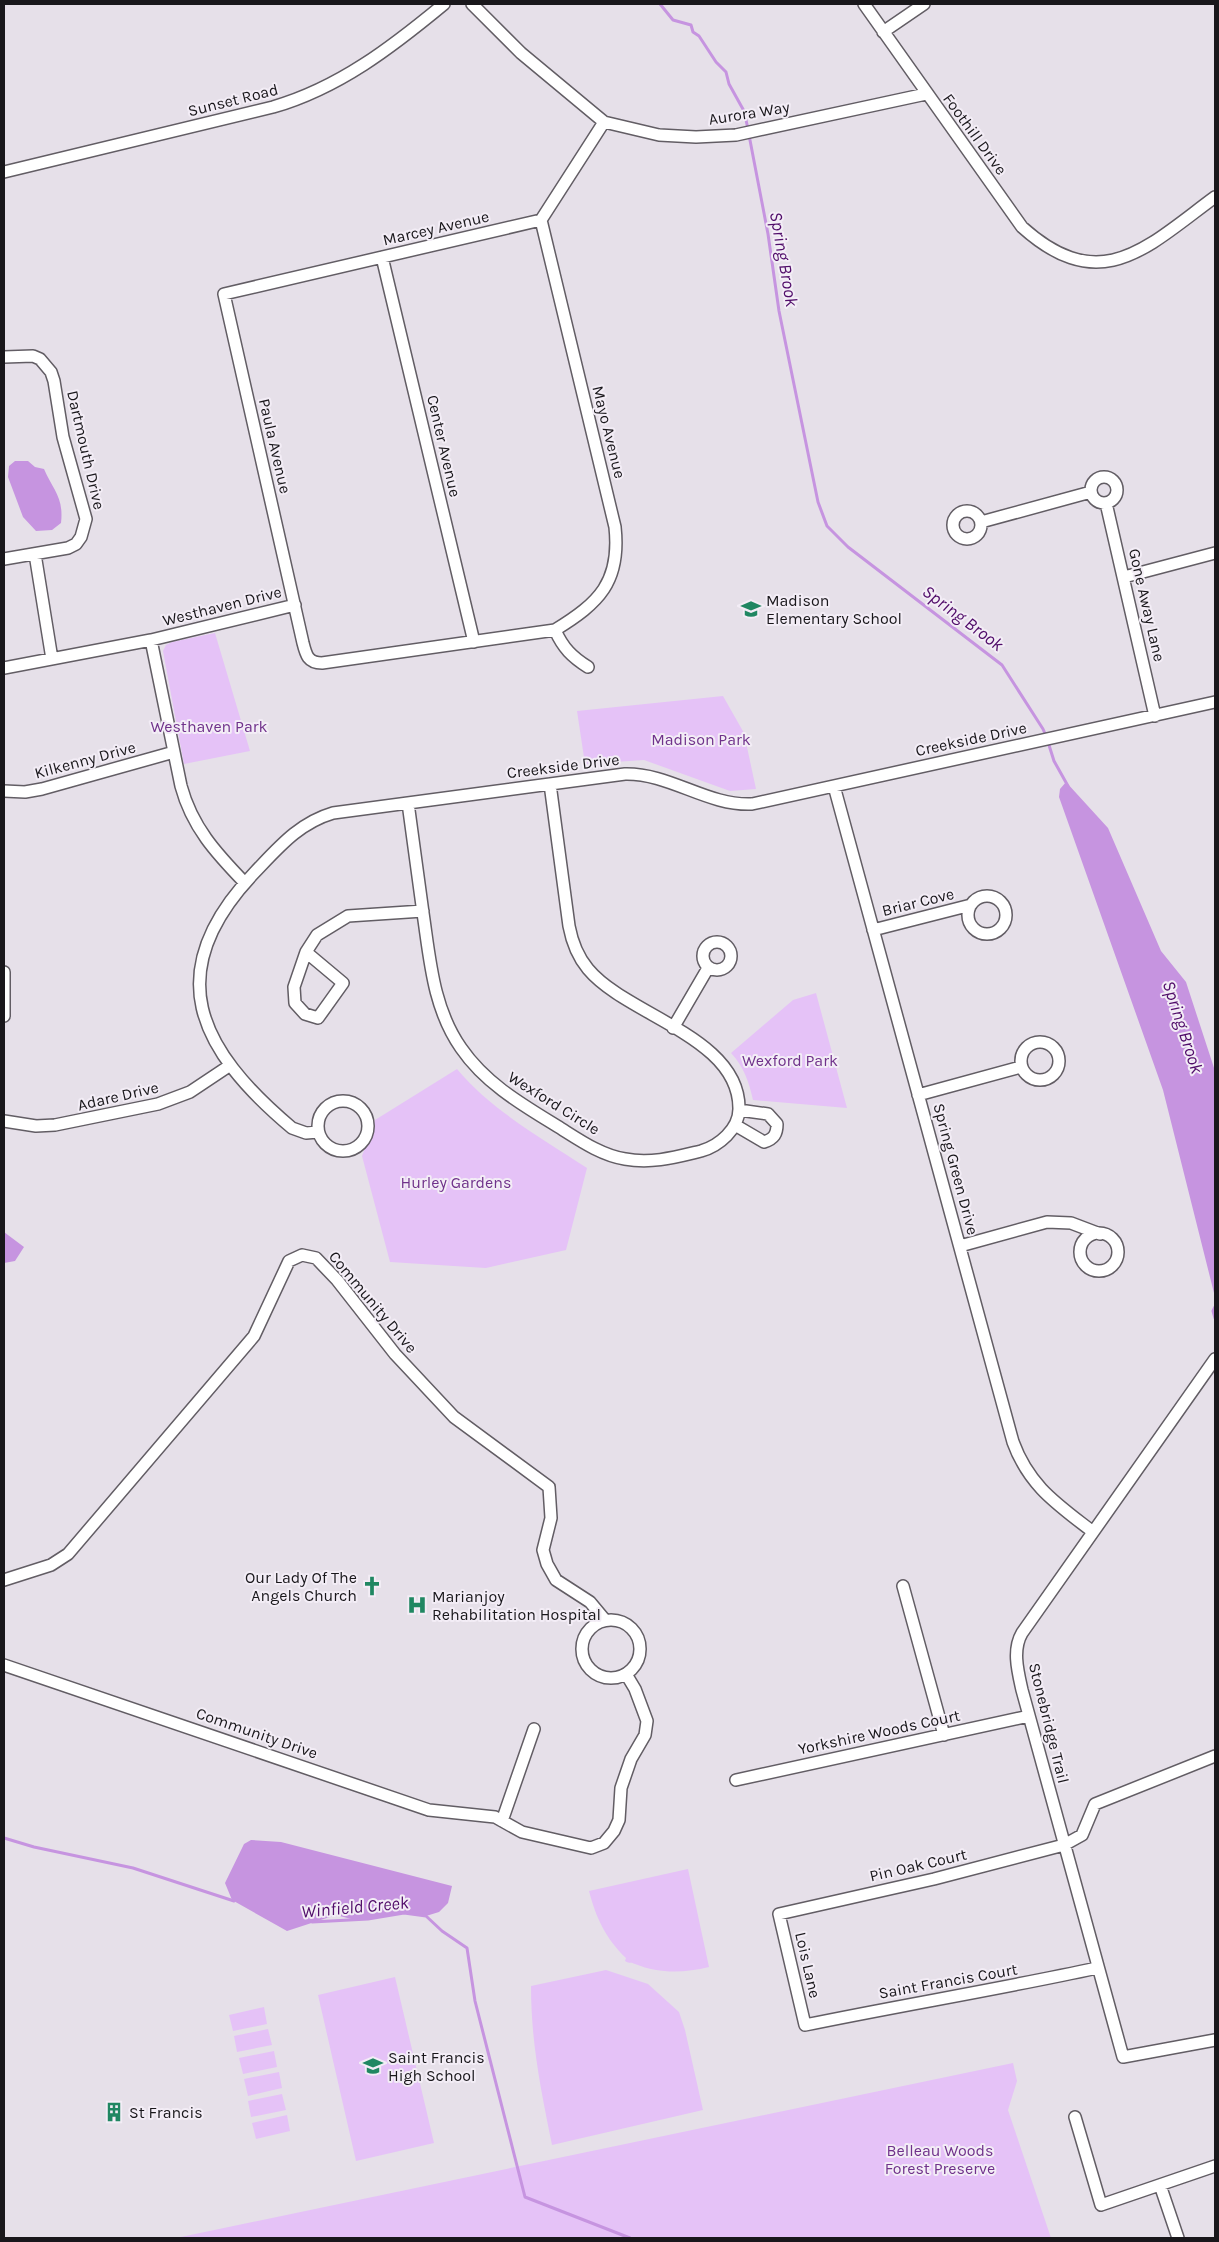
<svg xmlns="http://www.w3.org/2000/svg" width="1219" height="2242" font-family="Karla,sans-serif">
<rect width="100%" height="100%" fill="#e6e0e9"/>
<path fill="#e5c2f7" d="M215 633 250 751 184 764 163 651 166 645 172 642Z
M723 696 744 733 756 789 730 791 644 760 585 764 577 711Z
M816 993 847 1108 753 1100C749 1082 744 1067 731 1053L793 1000Z
M457 1069C492 1111 542 1138 587 1168L566 1250 486 1268 390 1262 362 1156 375 1120Z
M688 1869 709 1967C684 1973 660 1974 635 1964 631 1962 630 1964 625 1961L626 1958C606 1939 596 1918 589 1891Z
M606 1970 648 1984 679 2012 685 2030 703 2110 552 2145C541 2090 531 2043 531 1986Z
M395 1977 434 2143 356 2161 318 1995Z
M264 2007 267 2024 233 2031 229 2015Z
M268 2029 272 2045 237 2052 234 2036Z
M274 2051 277 2067 243 2074 239 2058Z
M1013 2063 1017 2081 1008 2110 1051 2238H176Z
M279 2072 282 2088 248 2096 244 2079Z
M282 2094 286 2110 251 2117 248 2101Z
M287 2115 290 2131 256 2139 252 2123Z"/>
<path fill="#c694e0" d="M15 461H28L35 467 44 469C53 490 64 497 61 523L52 530 36 531 23 517 8 477 9 466Z
M1066 782 1108 828 1161 951 1186 982 1215 1071V1297L1163 1090 1059 797 1060 789Z
M4 1232 24 1247 15 1261 4 1263Z
M251 1840 281 1842 452 1886 448 1903 439 1912 426 1916 404 1913 355 1920 336 1915 287 1931 232 1900 225 1883 244 1844Z"/>
<g fill="none" stroke-linecap="round" stroke-linejoin="round">
<path stroke="#c694e0" stroke-width="3" d="M660 4 673 20 691 25 693 32 699 36 716 62 726 72 729 84 744 111 748 129
M749 135 768 234 779 311 818 502 827 526 848 547 1002 665 1043 729 1046 736
M1048 742 1054 761 1068 786
M1215 1307 1213 1311 1215 1318
M4 1838 34 1847 133 1868 234 1901
M312 1922 368 1919 404 1913 426 1916 442 1931 467 1948 475 2001 525 2197 630 2238"/>
<defs>
<path id="street" d="M472 4 521 53 604 122 659 135 696 137 736 135 926 94
M864 4 1022 227C1101 298 1147 247 1215 197
M883 32 924 4
M4 172 273 107C339 88 392 47 444 4
M541 220 615 527C621 582 599 603 555 630L322 663C308 663 306 655 303 643L224 294 541 220 604 122
M382 257 474 642
M4 357 33 356 40 359 51 372 54 381 63 437 86 519 81 537 76 544 68 548 4 559
M1091 490a13 13 0 1 1 26 0a13 13 0 1 1-26 0Z
M1106 503 1155 716
M953 525a14 14 0 1 1 28 0a14 14 0 1 1-28 0Z
M981 522 1091 492
M35 554 52 659
M1124 577 1215 553
M555 630C563 648 572 657 588 667
M151 640 181 786C192 827 216 853 245 883
M4 668 151 640 295 605
M834 786 1013 1442C1029 1486 1057 1504 1093 1532
M4 791 25 792 42 789 174 752
M408 803C413 840 418 877 423 913 430 960 433 1008 461 1048 485 1083 521 1104 557 1126 578 1139 600 1155 625 1159 652 1164 676 1157 701 1151 719 1146 739 1129 739 1109 740 1037 627 1016 588 969 578 957 572 942 569 926L550 784
M968 915a19 19 0 1 1 38 0a19 19 0 1 1-38 0Z
M873 930 971 905
M703 956a14 14 0 1 1 28 0a14 14 0 1 1-28 0Z
M306 952 343 983 318 1018 305 1014 295 1003 294 987Z
M306 952 317 935 348 916 423 911
M4 972V1016
M673 1028 708 968
M1021 1061a19 19 0 1 1 38 0a19 19 0 1 1-38 0Z
M918 1095 1021 1067
M318 1126a25 25 0 1 1 50 0a25 25 0 1 1-50 0Z
M4 1121 36 1126 55 1125 158 1104 190 1092 229 1066
M735 1125 764 1142C774 1139 777 1134 777 1124L768 1114 739 1110
M318 1132 306 1133 292 1128C198 1049 159 972 255 872 279 847 299 823 333 813L625 774C670 773 707 806 752 804L1215 702
M1080 1252a19 19 0 1 1 38 0a19 19 0 1 1-38 0Z
M960 1246 1047 1222 1071 1223 1100 1234
M1215 1359 1022 1633C1012 1650 1018 1672 1022 1690L1123 2057 1215 2040
M4 1580 51 1565 68 1554 254 1336 289 1261 302 1255 316 1258 337 1280 395 1354 454 1417 549 1487 551 1518 543 1550 547 1564 556 1580 590 1602 605 1620
M903 1586 944 1735
M582 1649a29 29 0 1 1 58 0a29 29 0 1 1-58 0Z
M4 1665 429 1810 495 1817 522 1832 591 1848 604 1843 614 1831 619 1820 621 1788 631 1759 645 1735 647 1721 635 1689 626 1674
M736 1780 1029 1716
M502 1821 534 1729
M1097 1968C1000 1989 902 2005 805 2025L779 1914 934 1879 1064 1845 1082 1835 1095 1804 1215 1756
M1075 2117 1101 2205 1215 2166
M1160 2185 1178 2238"/>
</defs>
<use href="#street" stroke="#625d64" stroke-width="14"/>
<use href="#street" stroke="#fff" stroke-width="11"/>
</g>
<defs>
<symbol id="school-bare" viewBox="-9 -9 18 18"><path d="M0-5L7-2L0 1L-7-2ZM-4 1L0 2.5L4 1V4Q0 6-4 4Z" fill="#208762" stroke="#f3edf6" stroke-width="2.5" paint-order="stroke"/></symbol>
<symbol id="church-bare" viewBox="-9 -9 18 18"><path d="M-1.2-6h2.4v3.5h3.3v2.4h-3.3V6h-2.4V-.1h-3.3v-2.4h3.3Z" fill="#208762" stroke="#f3edf6" stroke-width="2.5" paint-order="stroke"/></symbol>
<symbol id="hospital-bare" viewBox="-9 -9 18 18"><path d="M-5-5h3v3.5h4V-5h3V5h-3V1.5h-4V5h-3Z" fill="#208762" stroke="#f3edf6" stroke-width="2.5" paint-order="stroke"/></symbol>
<symbol id="building-bare" viewBox="-9 -9 18 18"><path d="M-4-6H4V6H1V3H-1V6H-4ZM-2.5-4.3h1.7v1.8h-1.7ZM.8-4.3h1.7v1.8H.8ZM-2.5-1h1.7V.8h-1.7ZM.8-1h1.7V.8H.8Z" fill="#208762" stroke="#f3edf6" stroke-width="2.5" paint-order="stroke"/></symbol>
</defs>
<g fill-rule="evenodd">
<use href="#school-bare" x="737" y="595" width="28" height="28"/>
<use href="#church-bare" x="358" y="1572" width="28" height="28"/>
<use href="#hospital-bare" x="403" y="1591" width="28" height="28"/>
<use href="#school-bare" x="359" y="2052" width="28" height="28"/>
<use href="#building-bare" x="100" y="2098" width="28" height="28"/>
</g>
<g text-anchor="middle" dominant-baseline="central" stroke-width="4" stroke-linejoin="round" paint-order="stroke">
<g font-size="16" fill="#19171b" stroke="#f3edf6">
<text transform="translate(233 100) rotate(-14)">Sunset Road</text>
<text transform="translate(749 113) rotate(-9)">Aurora Way</text>
<text transform="translate(975 134) rotate(54)">Foothill Drive</text>
<text transform="translate(436 228) rotate(-13)">Marcey Avenue</text>
<text transform="translate(609 432) rotate(76)">Mayo Avenue</text>
<text transform="translate(275 446) rotate(77)">Paula Avenue</text>
<text transform="translate(444 446) rotate(77)">Center Avenue</text>
<text transform="translate(86 450) rotate(77)">Dartmouth Drive</text>
<text transform="translate(1147 605) rotate(77)">Gone Away Lane</text>
<text transform="translate(222 606) rotate(-14)">Westhaven Drive</text>
<text transform="translate(971 739) rotate(-12)">Creekside Drive</text>
<text transform="translate(85 760) rotate(-15)">Kilkenny Drive</text>
<text transform="translate(563 766) rotate(-7)">Creekside Drive</text>
<text transform="translate(918 902) rotate(-14)">Briar Cove</text>
<text transform="translate(118 1096) rotate(-13)">Adare Drive</text>
<text transform="translate(554 1103) rotate(32)">Wexford Circle</text>
<text transform="translate(956 1169) rotate(75)">Spring Green Drive</text>
<text transform="translate(373 1302) rotate(50)">Community Drive</text>
<text transform="translate(1049 1723) rotate(76)">Stonebridge Trail</text>
<text transform="translate(879 1732) rotate(-12)">Yorkshire Woods Court</text>
<text transform="translate(257 1733) rotate(19)">Community Drive</text>
<text transform="translate(918 1865) rotate(-13)">Pin Oak Court</text>
<text transform="translate(808 1965) rotate(77)">Lois Lane</text>
<text transform="translate(948 1981) rotate(-10)">Saint Francis Court</text>
</g>
<g font-size="16" fill="#19171b" stroke="#f3edf6" text-anchor="start">
<text x="766" y="600">Madison<tspan x="766" dy="18">Elementary School</tspan></text>
<text x="357" y="1577" text-anchor="end">Our Lady Of The<tspan x="357" dy="18">Angels Church</tspan></text>
<text x="432" y="1596">Marianjoy<tspan x="432" dy="18">Rehabilitation Hospital</tspan></text>
<text x="388" y="2057">Saint Francis<tspan x="388" dy="18">High School</tspan></text>
<text x="129" y="2112">St Francis</text>
</g>
<g font-size="16" fill="#70328b" stroke="#f3edf6">
<text x="209" y="726">Westhaven Park</text>
<text x="701" y="739">Madison Park</text>
<text x="790" y="1060">Wexford Park</text>
<text x="456" y="1182">Hurley Gardens</text>
<text x="940" y="2150">Belleau Woods<tspan x="940" dy="18">Forest Preserve</tspan></text>
</g>
<g font-size="18" font-style="italic" fill="#500c69" stroke="#f3edf6">
<text transform="translate(784 259) rotate(80)">Spring Brook</text>
<text transform="translate(963 618) rotate(37)">Spring Brook</text>
<text transform="translate(1183 1027) rotate(72)">Spring Brook</text>
<text transform="translate(355 1907) rotate(-5)">Winfield Creek</text>
</g>
</g>
<rect width="1219" height="2242" fill="none" stroke="#19171b" stroke-width="10"/>
</svg>
